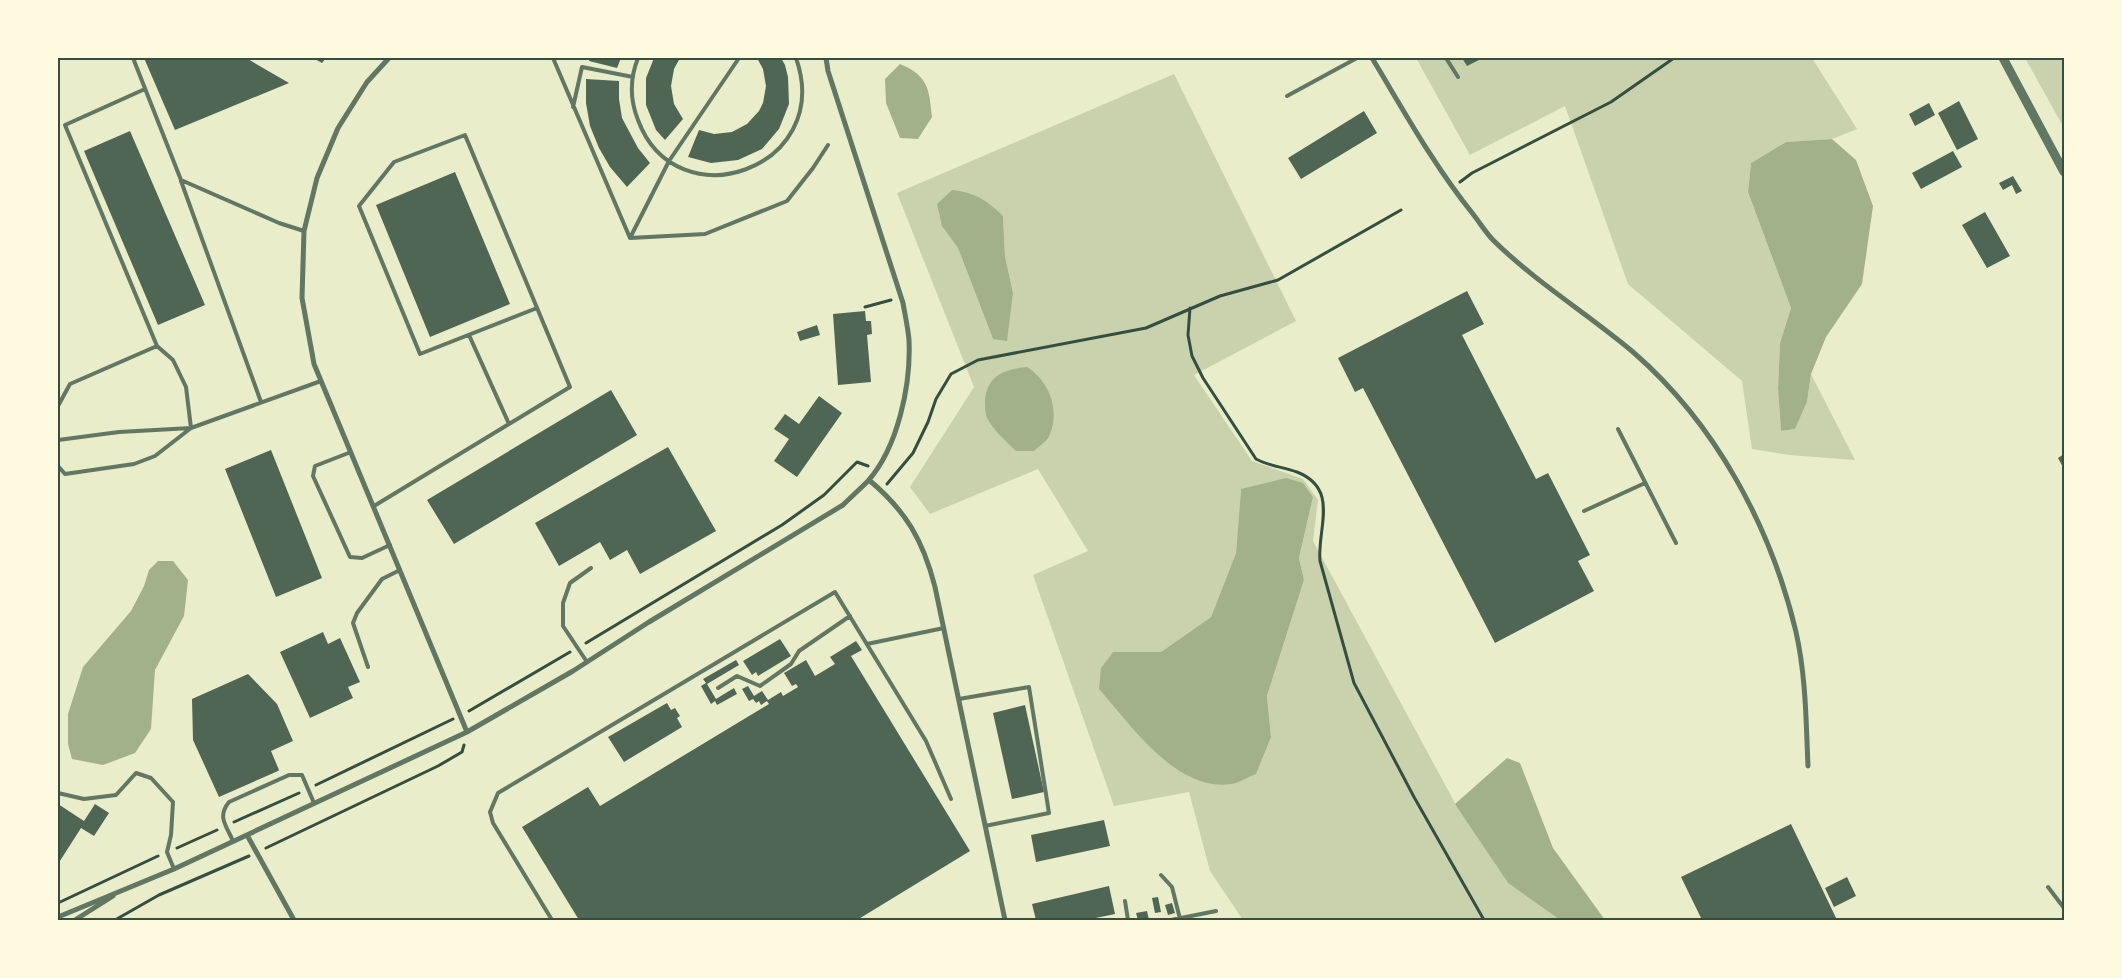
<svg xmlns="http://www.w3.org/2000/svg" width="2122" height="978" font-family="'PT Sans',sans-serif">
<rect width="100%" height="100%" fill="#e9edc9"/>
<path fill="#cad2ad" fill-rule="evenodd" d="M1416 58H1812L1857 129 1832 139 1786 142 1751 163 1748 192 1791 308 1780 343 1778 389 1781 431 1795 429 1807 402 1811 374 1855 460 1789 455 1752 449 1742 381 1628 284 1565 106 1470 155Z
M2025 58H2064V128Z
M1174 74 1296 321 1194 375 1252 461 1303 479 1318 500 1313 541 1455 803 1508 883 1560 920H1243L1210 871 1189 792 1114 806 1033 575 1088 551 1038 469 930 514 910 487 974 387 897 193ZM1003 216 1005 256 1013 293 993 339 958 248 942 225ZM1241 489 1313 497 1299 558 1304 580 1267 696 1271 737 1113 652H1161L1211 617 1236 553Z"/>
<path fill="#a3b18a" d="M900 64C929 76 929 90 932 117L918 139 900 138 886 103 885 79Z
M1832 139 1856 160 1873 206 1862 284 1826 337 1811 374 1807 402 1795 429 1781 431 1778 389 1780 343 1791 308 1748 192 1751 163 1786 142Z
M952 190C974 192 987 200 1003 216L1005 256 1013 293 1007 341 993 339 958 248 942 226 937 204Z
M1027 367C1049 381 1060 409 1050 434 1048 441 1039 446 1034 451H1016C1006 441 994 431 987 418 985 413 985 405 985 399 988 375 1005 369 1027 367Z
M1286 478 1303 483 1313 497 1299 558 1304 580 1267 696 1271 737 1256 774C1248 777 1239 783 1231 784 1176 792 1131 725 1099 689L1101 668 1113 652H1161L1211 617 1236 553 1241 489Z
M158 561H173L188 580 184 616 155 670 151 729 135 753 103 765 72 759 68 744V714L83 667 131 611 144 586 149 570Z
M1507 758 1520 763 1553 848 1605 920H1560L1508 883 1455 804Z"/>
<path fill="#4f6655" d="M144 58H246L289 83 175 130Z
M313 58H326L322 63Z
M590 58H621L617 68 589 61Z
M654 58H680L674 69 671 86 674 104 683 119 665 140 656 130 646 105V78Z
M757 58H781L785 65 788 77 789 104 779 129 762 149 738 160 711 163 688 157 699 130 714 134 732 132 747 124 759 111 763 103 766 86 763 69Z
M1462 58H1483L1467 66Z
M586 79 619 81V99L622 118 638 148 650 163 627 187 610 167 599 148 590 126 586 103Z
M1959 101 1978 139 1957 150 1938 113Z
M1929 103 1935 115 1915 126 1909 114Z
M1364 111 1377 133 1301 179 1288 158Z
M130 131 205 305 158 325 84 151Z
M1953 151 1962 167 1921 189 1912 173Z
M455 172 510 304 430 337 376 205Z
M2013 176 2022 191 2016 194 2012 185 2003 190 1999 183Z
M1985 212 2010 256 1987 268 1962 225Z
M1467 291 1484 324 1462 335 1536 479 1548 473 1590 555 1578 561 1594 591 1495 643 1363 388 1355 392 1338 358Z
M865 311 866 321H871L872 334 867 335 871 382 838 385 833 314Z
M817 325 820 335 800 341 797 332Z
M611 390 637 435 454 544 427 500Z
M819 396 842 413 797 477 774 461 789 439 774 429 785 414 799 424Z
M668 447 716 531 640 574 627 550 610 560 600 542 559 566 535 523Z
M271 450 322 578 276 597 225 469Z
M2064 454V469L2058 458Z
M323 632 328 644 340 638 360 682 348 687 353 698 310 718 280 652Z
M780 639 791 656 758 676 756 672 752 675 743 661Z
M856 641 862 650 851 656 970 851 857 920H579L522 827 588 787 600 806 769 704 767 701 761 705 759 701 756 703 753 699 749 701 742 689 748 686 754 696 762 691 768 700 781 692 783 696 798 687 796 684 792 686 784 673 806 660 815 676 835 664 830 657Z
M736 660 739 665 707 684 716 699 734 688 737 694 717 705 715 701 711 704 701 686 706 683 703 679Z
M248 674 277 704 293 741 271 751 279 770 278 771 219 797 193 740 192 699Z
M667 703 671 710 675 708 680 716 677 718 682 727 624 762 608 737Z
M1025 705 1044 792 1012 799 993 713Z
M58 804 84 821 95 804 109 813 94 836 81 828 58 864Z
M1104 820 1110 846 1036 862 1031 835Z
M1791 824 1837 920H1702L1681 877Z
M1847 877 1856 896 1834 907 1825 888Z
M1109 886 1115 914 1086 920H1036L1032 904Z
M1158 897 1161 912 1155 913 1152 898Z
M1172 903 1175 913 1168 915 1165 905Z
M1147 911 1149 920H1138L1136 913Z"/>
<g fill="none" stroke-linecap="round" stroke-linejoin="round">
<path stroke="#344e41" stroke-width="3" d="M1460 182 1472 173 1611 102 1674 58
M865 307 891 300
M1190 308 1188 335 1192 356 1203 378 1256 459C1269 466 1283 467 1297 472 1340 489 1317 528 1320 561L1354 683 1414 797 1484 920
M887 484 913 453 928 422 936 399 951 374 978 360 1146 328 1220 296 1278 280 1401 210
M586 643 782 525 824 495 857 462 868 466
M469 711 570 652
M316 785 453 719
M234 822 299 793
M177 848 217 830
M266 848 438 766 462 752 464 745
M58 903 158 856
M115 920 159 895 249 856"/>
<path stroke="#617663" stroke-width="4" d="M133 58 181 180 279 223 304 231
M553 58 630 238 705 234 787 201 813 168 828 145
M638 58C630 78 630 100 638 120 676 223 835 169 796 58
M1446 58 1458 77
M145 89 65 125 157 346 173 360 186 387 191 428
M1287 96 1357 58
M573 107 582 67 633 77
M181 181 261 402
M630 238 669 161 739 58
M469 335 509 424
M58 406 70 384 157 346
M1618 429 1676 543
M58 440 119 432 191 428 321 381
M351 452 315 466 313 476 350 557 362 558 390 545
M58 466 65 474 134 464 155 456 191 428
M374 506 570 387 465 135 394 162 359 206 420 354 537 308
M1584 511 1645 483
M867 644 944 628
M587 662 563 626V603L570 583 591 568
M368 667 353 623 357 613 382 579 400 570
M718 688 737 676 760 686 791 664 799 651 850 616
M959 699 1029 687 1049 813 985 826
M58 793 84 799 116 795 136 773 151 778 173 802 171 835 167 852 174 869
M233 841C226 825 217 817 229 802L289 775H302L314 803
M1161 875 1172 887 1180 919
M2048 887 2064 908
M1125 901 1128 920
M552 920 493 823 490 812 498 793 835 592 926 741 951 799
M1171 920 1216 911"/>
<path stroke="#617663" stroke-width="5" d="M389 58 367 82 338 128 317 178 304 231 302 298 314 364 467 732
M1372 58C1404 111 1434 166 1473 214 1480 223 1486 233 1494 241 1537 283 1588 314 1633 352 1716 424 1771 527 1796 632 1806 676 1806 722 1808 766
M869 480C906 511 923 540 935 587L1005 920
M247 835 294 920
M58 917 174 869 467 732 573 671 649 622 843 505C851 497 860 489 868 481 898 447 911 385 909 340 908 328 905 315 903 303L828 71 826 58
M75 920 113 896"/>
<path stroke="#617663" stroke-width="9" d="M2003 58 2064 172"/>
</g>
<rect width="2122" height="978" fill="none" stroke="#fefae0" stroke-width="118"/>
<rect x="59" y="59" width="2004" height="860" fill="none" stroke="#344e41" stroke-width="2"/>
</svg>
